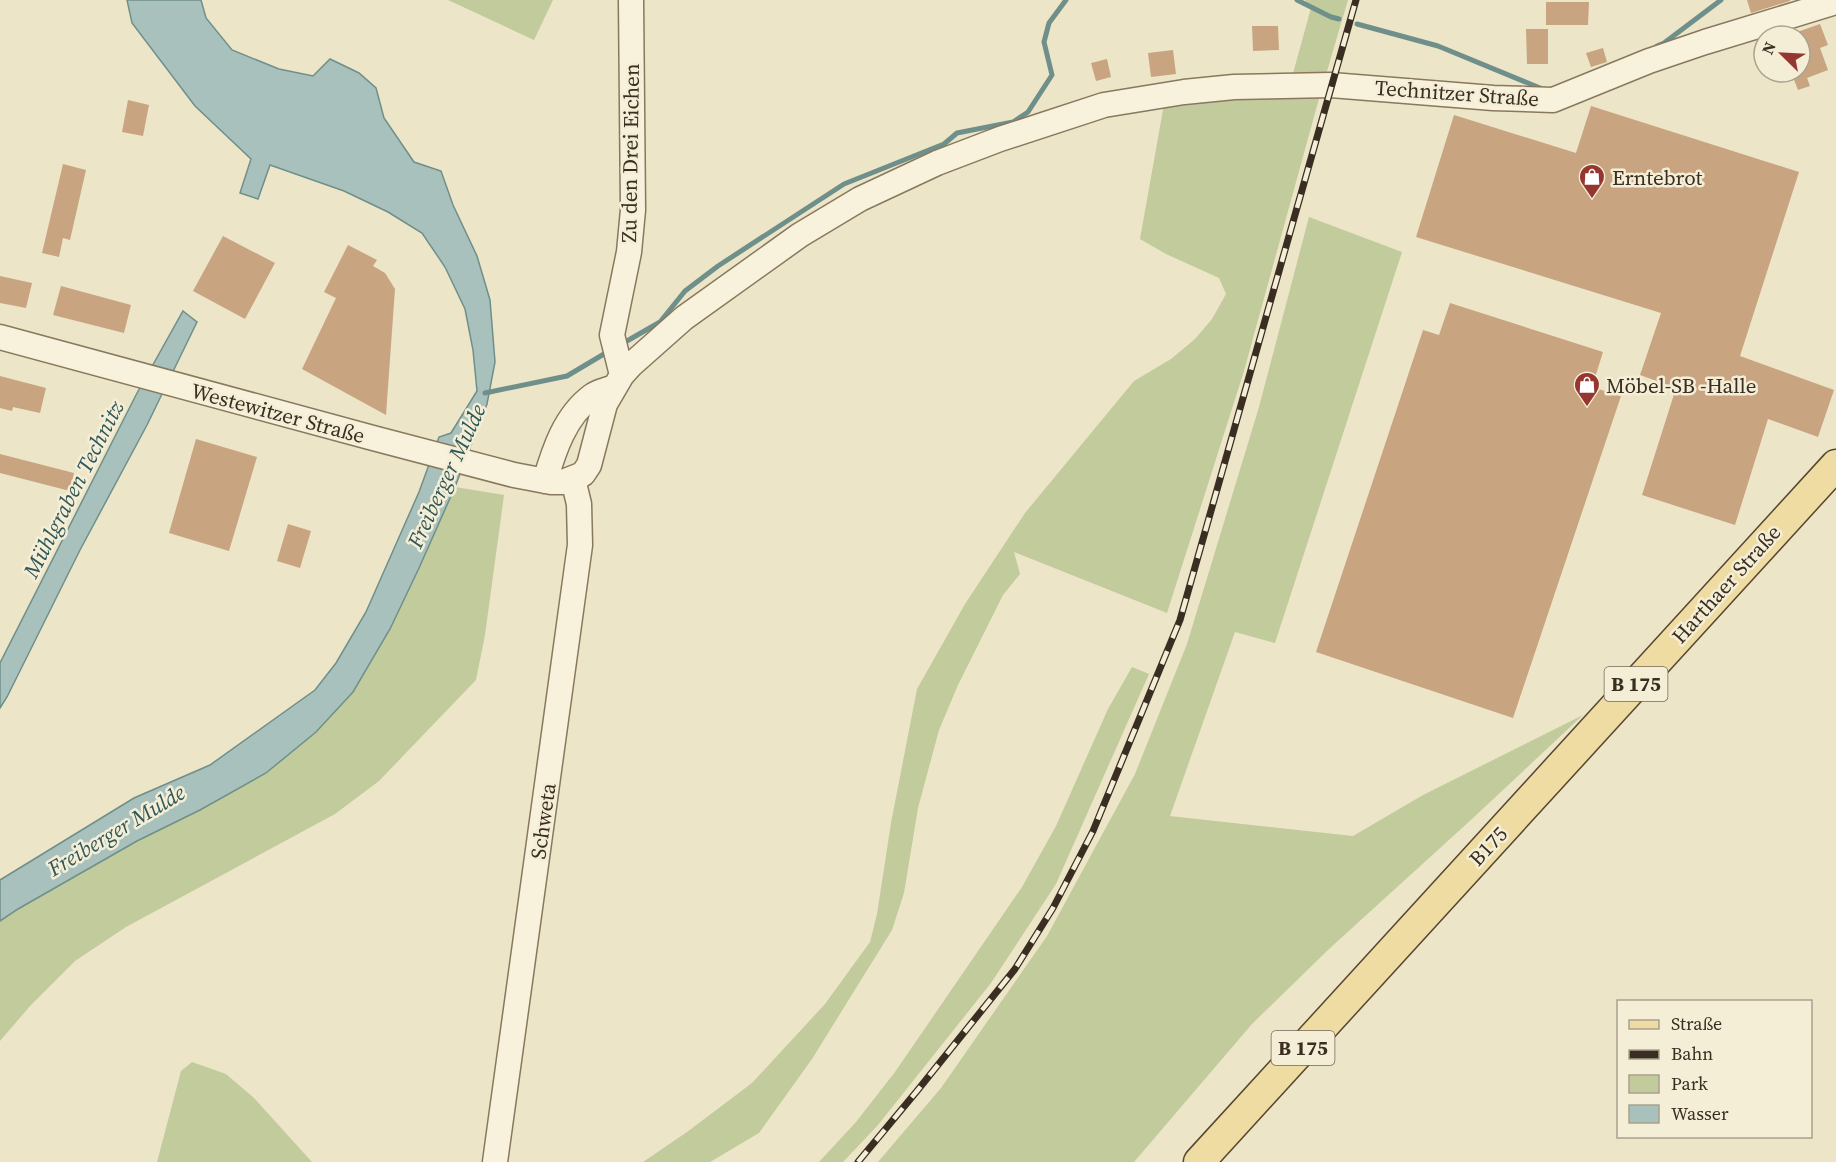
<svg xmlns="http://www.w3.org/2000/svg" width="1836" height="1162" font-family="'Source Serif 4',serif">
<rect width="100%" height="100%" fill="#ede5c8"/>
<path fill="#c2cb9c" d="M448 0H553L534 40Z
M1305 0H1348L1325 78 1292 77 1311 8Z
M1320 95 1244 371 1167 613 1014 552 1020 574 1003 595 958 685 939 730 918 808 904 893 892 930 812 1059 759 1133 710 1162H643L687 1132 752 1083 825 1004 870 942 877 914 891 823 917 689 965 604 1025 513 1134 381 1171 359 1195 339 1212 319 1226 294 1219 278 1166 254 1140 239 1164 104 1199 100Z
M1309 217 1402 252 1275 643 1235 632 1170 816 1353 836 1423 795 1583 715 1472 819 1329 949 1252 1024 1134 1162H878L941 1088 1047 936 1135 774 1187 644 1259 407Z
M455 487 504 495 485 635 476 680 379 781 335 814 126 927 75 961 30 1006 0 1041V921L18 909 137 841 200 810 266 773 316 732 390 629 419 568Z
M1132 667 1149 674 1056 884 991 983 878 1125 843 1162H819L856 1122 895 1072 1022 887 1056 826 1108 709Z
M192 1062 226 1074 254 1098 312 1162H157L181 1071Z"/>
<path fill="#a9c1bc" stroke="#6f8f8a" stroke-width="1.5" d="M127 0H201L206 18 232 50 279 69 313 76 330 59 359 73 376 88 384 118 414 162 441 171 453 205 477 256 490 300 495 362 487 404 455 487 419 568 390 629 353 692 316 732 266 773 200 810 137 841 18 909 0 921V880L134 798 210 765 315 690 336 663 366 612 419 492 439 437 451 433 477 391 473 350 465 309 445 267 422 233 388 212 344 191 270 165 258 199 240 193 251 159 195 106 132 23Z
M183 311 197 322 147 425 80 550 7 697 0 708V663L136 395Z"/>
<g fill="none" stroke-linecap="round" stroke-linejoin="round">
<path stroke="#6f8f8a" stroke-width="5" d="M1297 0 1331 17 1339 19
M1357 24 1438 46 1545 90
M1657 46 1664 43 1721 0
M620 345 660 322 685 291 718 266 844 184 944 144 957 133 1013 122 1028 112 1052 75 1044 42 1049 23 1066 0
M485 393 567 376 609 351"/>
</g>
<path fill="#c9a480" d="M1747 0H1790V1L1751 13Z
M1546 2H1589L1588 25H1546Z
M1820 24 1828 45 1820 48 1828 70 1807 78 1810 86 1798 90 1791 72H1805L1800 58V31Z
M1252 26H1278L1279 50 1253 51Z
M1526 29H1548V64H1527Z
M1603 48 1607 62 1591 67 1586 53Z
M1173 50 1176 74 1151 77 1148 53Z
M1107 59 1111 77 1096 81 1091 63Z
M128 100 149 105 143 136 122 132Z
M1591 106 1799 172 1740 356 1834 390 1818 437 1768 419 1735 525 1642 495 1676 388 1640 375 1661 313 1416 237 1454 115 1576 153Z
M63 164 86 170 70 240 63 238 59 257 42 253Z
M223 236 275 263 245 319 193 291Z
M348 245 377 260 373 266 385 273 395 289 386 415 302 369 336 298 324 292Z
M0 276 32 283 26 308 0 303Z
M61 286 131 305 124 333 53 315Z
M1450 303 1603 352 1592 387 1621 396 1513 718 1316 652 1423 330 1439 335Z
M0 376 46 388 40 413 13 407 12 411 0 408Z
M196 439 257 457 229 551 169 533Z
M0 454 74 473 70 491 0 473Z
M288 524 311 531 300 568 277 561Z"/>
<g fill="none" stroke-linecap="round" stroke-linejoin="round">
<defs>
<path id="minor" d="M0 337 373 438 514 475 551 482H563L583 474 589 465 605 404 622 375 631 365 684 318 800 235 860 199 937 163 1000 139 1104 105 1184 92 1234 87 1331 85 1493 98 1553 100 1649 61 1705 42 1836 2
M622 375 612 335 629 252 633 210 631 0
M545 481C554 450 565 416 592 396 598 391 607 390 614 387
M495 1162 580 545 579 504 573 479"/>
<path id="major" d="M1199 1162 1836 465"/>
</defs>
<use href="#minor" stroke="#88785e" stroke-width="27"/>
<use href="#major" stroke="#564631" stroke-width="33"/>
<use href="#minor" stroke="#f8f1db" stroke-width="24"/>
<use href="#major" stroke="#eedca2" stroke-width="30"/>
<defs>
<path id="rail" d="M858 1162 917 1091 1015 969 1053 908 1093 831 1180 620 1356 0"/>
</defs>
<use href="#rail" stroke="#392e21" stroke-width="7"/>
<use href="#rail" stroke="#f5eed7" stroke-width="4.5" stroke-dasharray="14" stroke-linecap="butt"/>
</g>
<defs>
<symbol id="shop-pin" viewBox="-11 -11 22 30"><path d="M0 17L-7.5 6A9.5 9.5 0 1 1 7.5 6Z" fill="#953730" stroke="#f5eed7"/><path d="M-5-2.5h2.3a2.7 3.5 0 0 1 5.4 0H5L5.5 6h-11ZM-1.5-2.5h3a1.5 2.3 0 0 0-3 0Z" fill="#fff"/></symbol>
</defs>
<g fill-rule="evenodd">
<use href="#shop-pin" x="1577" y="162" width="30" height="40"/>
<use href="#shop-pin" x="1572" y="370" width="30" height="40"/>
</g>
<g text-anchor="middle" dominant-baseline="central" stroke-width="5" stroke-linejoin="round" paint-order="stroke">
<g fill="#f5eed7" stroke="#716858" stroke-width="1.5">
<rect x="1604.5" y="667" width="63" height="34" rx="4.5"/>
<rect x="1271.5" y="1031" width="63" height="34" rx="4.5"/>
</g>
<g font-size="20" font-weight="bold" fill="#392e21">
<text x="1636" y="684">B 175</text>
<text x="1303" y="1048">B 175</text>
</g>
<g font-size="21" fill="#392e21" stroke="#f5eed7">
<text transform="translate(1457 93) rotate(4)">Technitzer Straße</text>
<text transform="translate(630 153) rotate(-89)">Zu den Drei Eichen</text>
<text transform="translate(278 413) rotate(15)">Westewitzer Straße</text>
<text transform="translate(1726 584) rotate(-48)">Harthaer Straße</text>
<text transform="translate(543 821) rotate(-82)">Schweta</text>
<text transform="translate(1488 846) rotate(-47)">B175</text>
</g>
<g font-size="21" fill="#392e21" stroke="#f5eed7" text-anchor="start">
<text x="1612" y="177">Erntebrot</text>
<text x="1606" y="385">Möbel-SB -Halle</text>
</g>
<g font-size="22" font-style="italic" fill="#315858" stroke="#f5eed7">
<text transform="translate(446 476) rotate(-65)">Freiberger Mulde</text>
<text transform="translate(73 489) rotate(-63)">Mühlgraben Technitz</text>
<text transform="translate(116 830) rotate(-31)">Freiberger Mulde</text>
</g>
</g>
<rect x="1617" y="1000" width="195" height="138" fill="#f5eed7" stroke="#aaa18e" stroke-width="1.5"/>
<rect x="1629" y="1020" width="30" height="9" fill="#eedca2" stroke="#aaa18e" stroke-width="1.5"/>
<text x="1671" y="1030" font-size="18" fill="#392e21">Straße</text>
<rect x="1629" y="1050" width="30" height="9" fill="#392e21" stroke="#aaa18e" stroke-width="1.5"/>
<text x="1671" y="1060" font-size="18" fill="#392e21">Bahn</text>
<rect x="1629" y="1075" width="30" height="18" fill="#c2cb9c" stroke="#aaa18e" stroke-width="1.5"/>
<text x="1671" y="1090" font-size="18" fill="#392e21">Park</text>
<rect x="1629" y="1105" width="30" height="18" fill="#a9c1bc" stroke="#aaa18e" stroke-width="1.5"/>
<text x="1671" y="1120" font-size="18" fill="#392e21">Wasser</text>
<g transform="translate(1782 54) rotate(294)"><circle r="28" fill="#f5eed7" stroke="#aaa18e" stroke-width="1.5"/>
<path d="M0-4.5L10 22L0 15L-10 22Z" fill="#953730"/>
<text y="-9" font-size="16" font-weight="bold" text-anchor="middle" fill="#392e21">N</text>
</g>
</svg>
